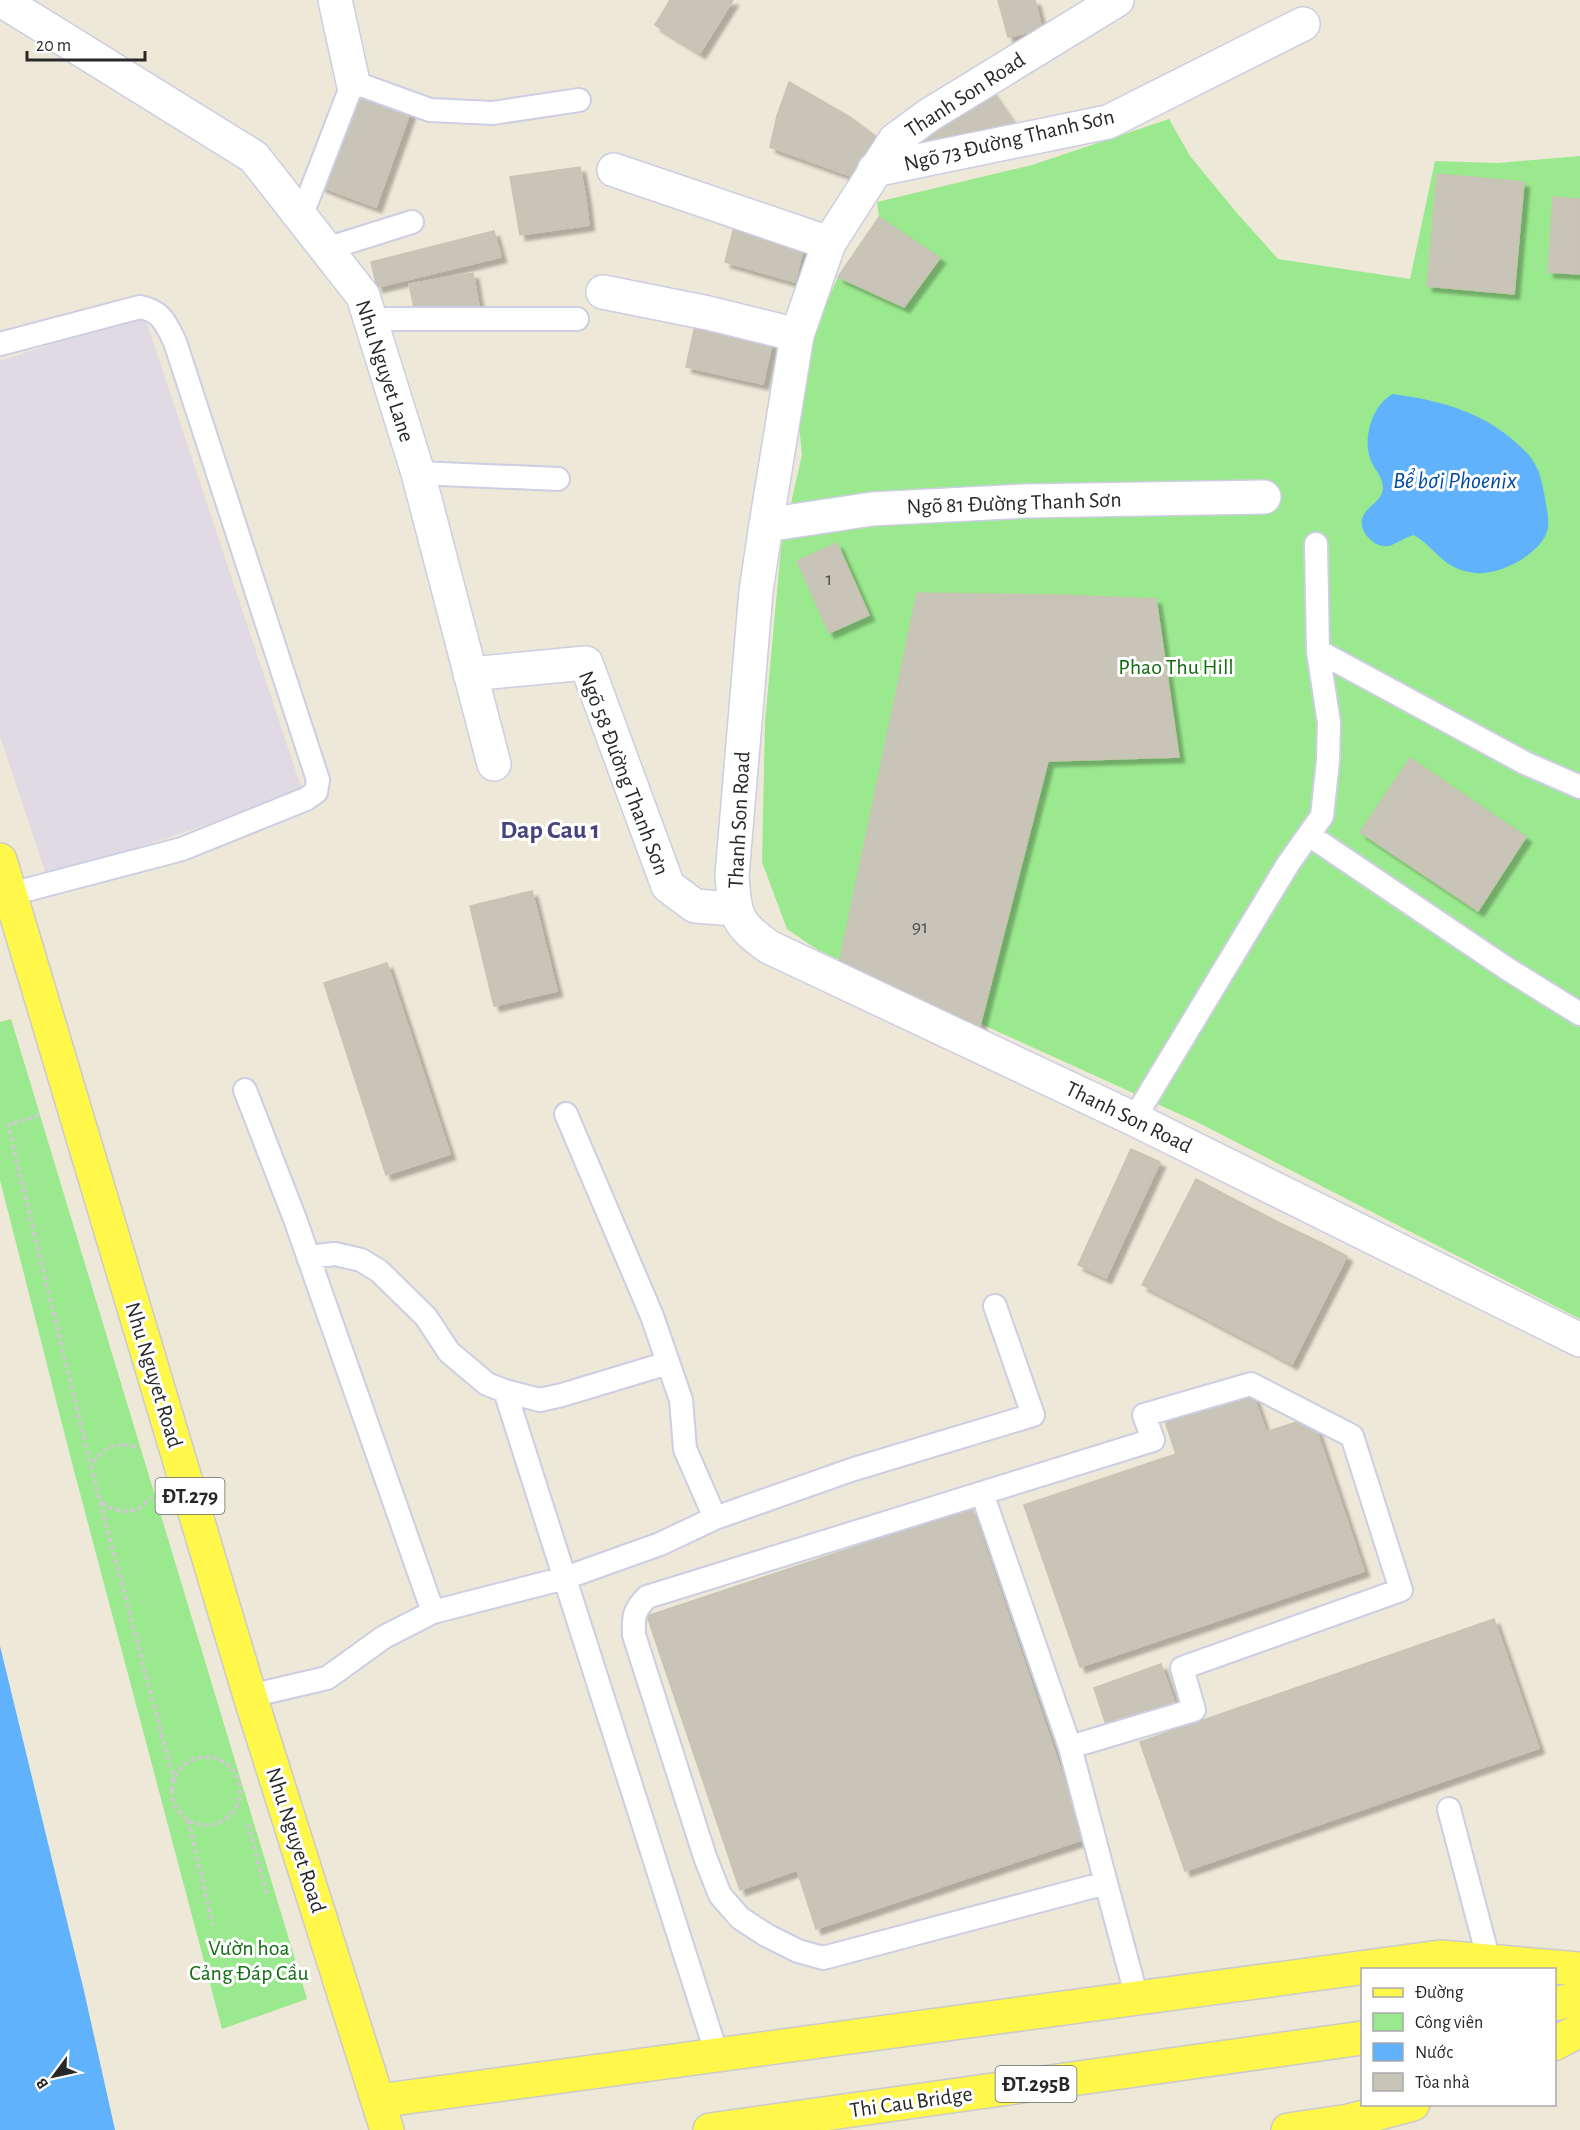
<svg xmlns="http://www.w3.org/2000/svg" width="1580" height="2130" font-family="'Alegreya Sans',sans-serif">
<defs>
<filter id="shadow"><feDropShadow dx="5.5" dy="5.5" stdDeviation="1.5" flood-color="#0004"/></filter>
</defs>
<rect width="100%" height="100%" fill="#ede8d8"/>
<path fill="#dfdae4" d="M144 314 303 793 47 877 0 736V361Z"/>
<path fill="#9be98e" d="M1169 119 1190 156 1236 212 1278 259 1410 279 1435 161 1498 163 1580 156V1319L1197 1122 818 950 787 929 762 862 765 722 781 547 802 455 799 425 809 341 838 277 904 307 940 259 879 217 877 202 1032 165Z
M11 1019 307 1999 222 2029 72 1463 0 1180V1022Z"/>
<path fill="#5fb2fb" d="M1393 394C1443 401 1488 413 1525 451 1530 455 1535 464 1538 470 1542 479 1550 519 1548 528 1543 554 1498 576 1475 573 1442 569 1437 549 1414 535 1405 537 1398 543 1389 546 1383 547 1376 545 1372 541 1367 537 1363 532 1362 526 1359 507 1382 505 1383 488 1383 478 1376 471 1372 463 1361 441 1372 404 1393 394Z
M0 1646 84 1991 115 2130H0Z"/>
<path fill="#c8c4b8" stroke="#c8c4b2" stroke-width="1.5" filter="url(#shadow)" d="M670 0H733L700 53 655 25Z
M998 0H1035L1042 29 1008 37Z
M789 82 850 117 836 138 777 116Z
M986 84 1019 132 922 156 908 135Z
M356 86 379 95 343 195 320 186Z
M379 95 412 107 376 207 343 195Z
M777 116 836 138 850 117 879 139 854 177 770 147Z
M580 167 586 200 516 211 510 177Z
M1437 174 1524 182 1514 294 1427 286Z
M1553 197 1580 199V274L1548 272Z
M586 200 589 225 520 235 516 211Z
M879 217 940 258 904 307 838 277Z
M735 223 805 242 795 282 725 262Z
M494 231 501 257 377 287 371 262Z
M473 273 479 306 416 317 409 284Z
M696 321 773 338 763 384 686 367Z
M837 543 869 615 829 633 797 561Z
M917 593 1061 595 1156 599 1179 757 1048 761 980 1026 839 964Z
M1410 758 1526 837 1478 911 1360 832Z
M532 891 557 991 494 1006 470 906Z
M387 963 450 1154 386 1175 324 983Z
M1131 1149 1160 1162 1106 1278 1078 1265Z
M1196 1179 1228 1196 1175 1302 1142 1285Z
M1228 1196 1253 1209 1200 1315 1175 1302Z
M1253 1209 1282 1224 1228 1330 1200 1315Z
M1282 1224 1318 1241 1263 1348 1228 1330Z
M1318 1241 1347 1256 1292 1364 1263 1348Z
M1251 1389 1266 1432 1312 1417 1364 1571 1080 1667 1024 1505 1176 1454 1164 1418Z
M972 1508 1084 1839 816 1929 797 1870 740 1890 647 1616Z
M1494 1619 1539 1748 1185 1871 1140 1742Z
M1161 1664 1175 1704 1107 1728 1094 1688Z"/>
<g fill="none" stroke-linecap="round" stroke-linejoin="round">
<defs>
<path id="service" d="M301 217 353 82 430 110 493 113 579 100
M326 249 412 222
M370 319H577
M0 344 140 307C162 311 166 324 175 342L318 780 316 792 306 799 182 849 11 894
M418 473 558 479
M1318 651 1525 763 1580 787
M1309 835 1506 968 1580 1014
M245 1090 295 1219 433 1612
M566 1114 652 1316 681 1400 685 1449 715 1518
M1134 1119 1288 864 1322 816 1328 761 1329 723 1318 651 1316 544
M308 1257 335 1254 361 1260 379 1271 426 1317 449 1352 487 1384 505 1391 540 1400 562 1395 668 1363
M505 1391 717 2055
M982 1493 1070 1747
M250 1696 327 1678 384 1637 433 1612 565 1578 660 1544 715 1518 851 1470 1033 1415 995 1306
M1449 1809 1489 1961
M1106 1883 1070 1747 1194 1710 1182 1668 1401 1590 1352 1436 1251 1384 1144 1415 1153 1440 647 1597C634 1610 633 1617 634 1635L705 1857 720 1895 740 1918 766 1935 798 1951 823 1958 1106 1883 1137 1998"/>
<path id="minor" d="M1 0 254 157 363 296 418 473 494 764
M335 0 353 82
M614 170 829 243
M874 170 1108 122 1303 24
M603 292 708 313 797 335
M766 525 872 509 1025 501 1264 497
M470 674 586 663 668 886 695 906 735 909"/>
<path id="tertiary" d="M1117 0 929 115 895 140 829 243 797 335 766 525 756 591 732 875C735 915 735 923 769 947L1134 1119 1580 1340"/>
<path id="primary" d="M0 860 250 1696 387 2130
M1554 2004 1580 1998
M1554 2044 1580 2030
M378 2101 1440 1957 1580 1969
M710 2130 1362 2038
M1288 2130 1349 2121 1413 2104"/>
</defs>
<use href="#service" stroke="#cdcde3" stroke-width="26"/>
<use href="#minor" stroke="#cdcde3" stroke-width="36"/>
<use href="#tertiary" stroke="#cdcde3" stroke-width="36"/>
<use href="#primary" stroke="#cbcbcb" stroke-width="36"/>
<path stroke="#cbcbcb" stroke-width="4" stroke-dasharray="4.5 3" stroke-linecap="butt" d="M39 1115 8 1125 91 1467
M136 1447C116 1440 101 1449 91 1467L174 1781
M102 1503C118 1513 139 1516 150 1497
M172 1791a34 34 0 1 1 68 0a34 34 0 1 1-68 0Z
M188 1820 213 1925
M248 1824 267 1895"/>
<use href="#service" stroke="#fff" stroke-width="22"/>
<use href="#minor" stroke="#fff" stroke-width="33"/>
<use href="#tertiary" stroke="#fff" stroke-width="33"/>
<use href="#primary" stroke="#fff84b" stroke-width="33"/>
</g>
<g text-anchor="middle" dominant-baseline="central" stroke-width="6" stroke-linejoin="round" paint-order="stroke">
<g font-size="20" fill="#504f4c">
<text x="829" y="579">1</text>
<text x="920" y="927">91</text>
</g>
<g fill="#fff" stroke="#686868" stroke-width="1.5">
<rect x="155.5" y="1478" width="69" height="36" rx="4.5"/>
<rect x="995.5" y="2066" width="81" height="36" rx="4.5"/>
</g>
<g font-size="21" font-weight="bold" fill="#282828">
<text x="190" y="1496">ĐT.279</text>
<text x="1036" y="2084">ĐT.295B</text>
</g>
<g font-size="22" fill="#282828" stroke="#fff">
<text transform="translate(965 95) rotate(-33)">Thanh Son Road</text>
<text transform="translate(1009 140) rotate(-13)">Ngõ 73 Đường Thanh Sơn</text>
<text transform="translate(385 371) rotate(72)">Nhu Nguyet Lane</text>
<text transform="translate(1014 503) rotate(-2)">Ngõ 81 Đường Thanh Sơn</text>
<text transform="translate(624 773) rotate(69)">Ngõ 58 Đường Thanh Sơn</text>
<text transform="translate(739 820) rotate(-87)">Thanh Son Road</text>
<text transform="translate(1129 1117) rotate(26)">Thanh Son Road</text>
<text transform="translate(154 1375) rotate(73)">Nhu Nguyet Road</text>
<text transform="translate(296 1840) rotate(72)">Nhu Nguyet Road</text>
<text transform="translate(911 2102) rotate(-8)">Thi Cau Bridge</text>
</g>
<g font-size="22" fill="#136c12" stroke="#fff">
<text x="1176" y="667">Phao Thu Hill</text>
<text x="249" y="1948">Vườn hoa<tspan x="249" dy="25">Cảng Đáp Cầu</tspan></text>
</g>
<g font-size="24" font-style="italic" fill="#004ba5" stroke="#fff">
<text x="1455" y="481">Bể bơi Phoenix</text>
</g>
<g font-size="26" font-weight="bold" fill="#46447d" stroke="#fff">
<text x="550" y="830">Dap Cau 1</text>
</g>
</g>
<rect x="1361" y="1968" width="195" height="138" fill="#ffffff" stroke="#a9a9a9" stroke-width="1.5"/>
<rect x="1373" y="1988" width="30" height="9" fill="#fff84b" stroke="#a9a9a9" stroke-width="1.5"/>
<text x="1415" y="1998" font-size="18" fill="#282828">Đường</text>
<rect x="1373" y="2013" width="30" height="18" fill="#9be98e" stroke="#a9a9a9" stroke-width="1.5"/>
<text x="1415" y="2028" font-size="18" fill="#282828">Công viên</text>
<rect x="1373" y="2043" width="30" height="18" fill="#5fb2fb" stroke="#a9a9a9" stroke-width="1.5"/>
<text x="1415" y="2058" font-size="18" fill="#282828">Nước</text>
<rect x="1373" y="2073" width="30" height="18" fill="#c8c4b8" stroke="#a9a9a9" stroke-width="1.5"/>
<text x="1415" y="2088" font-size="18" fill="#282828">Tòa nhà</text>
<g transform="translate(54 2076) rotate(237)" stroke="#ffffff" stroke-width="4.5" paint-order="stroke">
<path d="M0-4.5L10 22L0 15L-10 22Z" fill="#282828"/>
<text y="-9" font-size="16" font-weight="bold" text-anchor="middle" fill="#282828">B</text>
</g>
<path d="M27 51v9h118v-9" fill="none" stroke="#282828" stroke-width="3"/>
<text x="36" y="51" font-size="18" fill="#282828" stroke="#ffffff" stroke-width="4.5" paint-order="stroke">20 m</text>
</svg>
